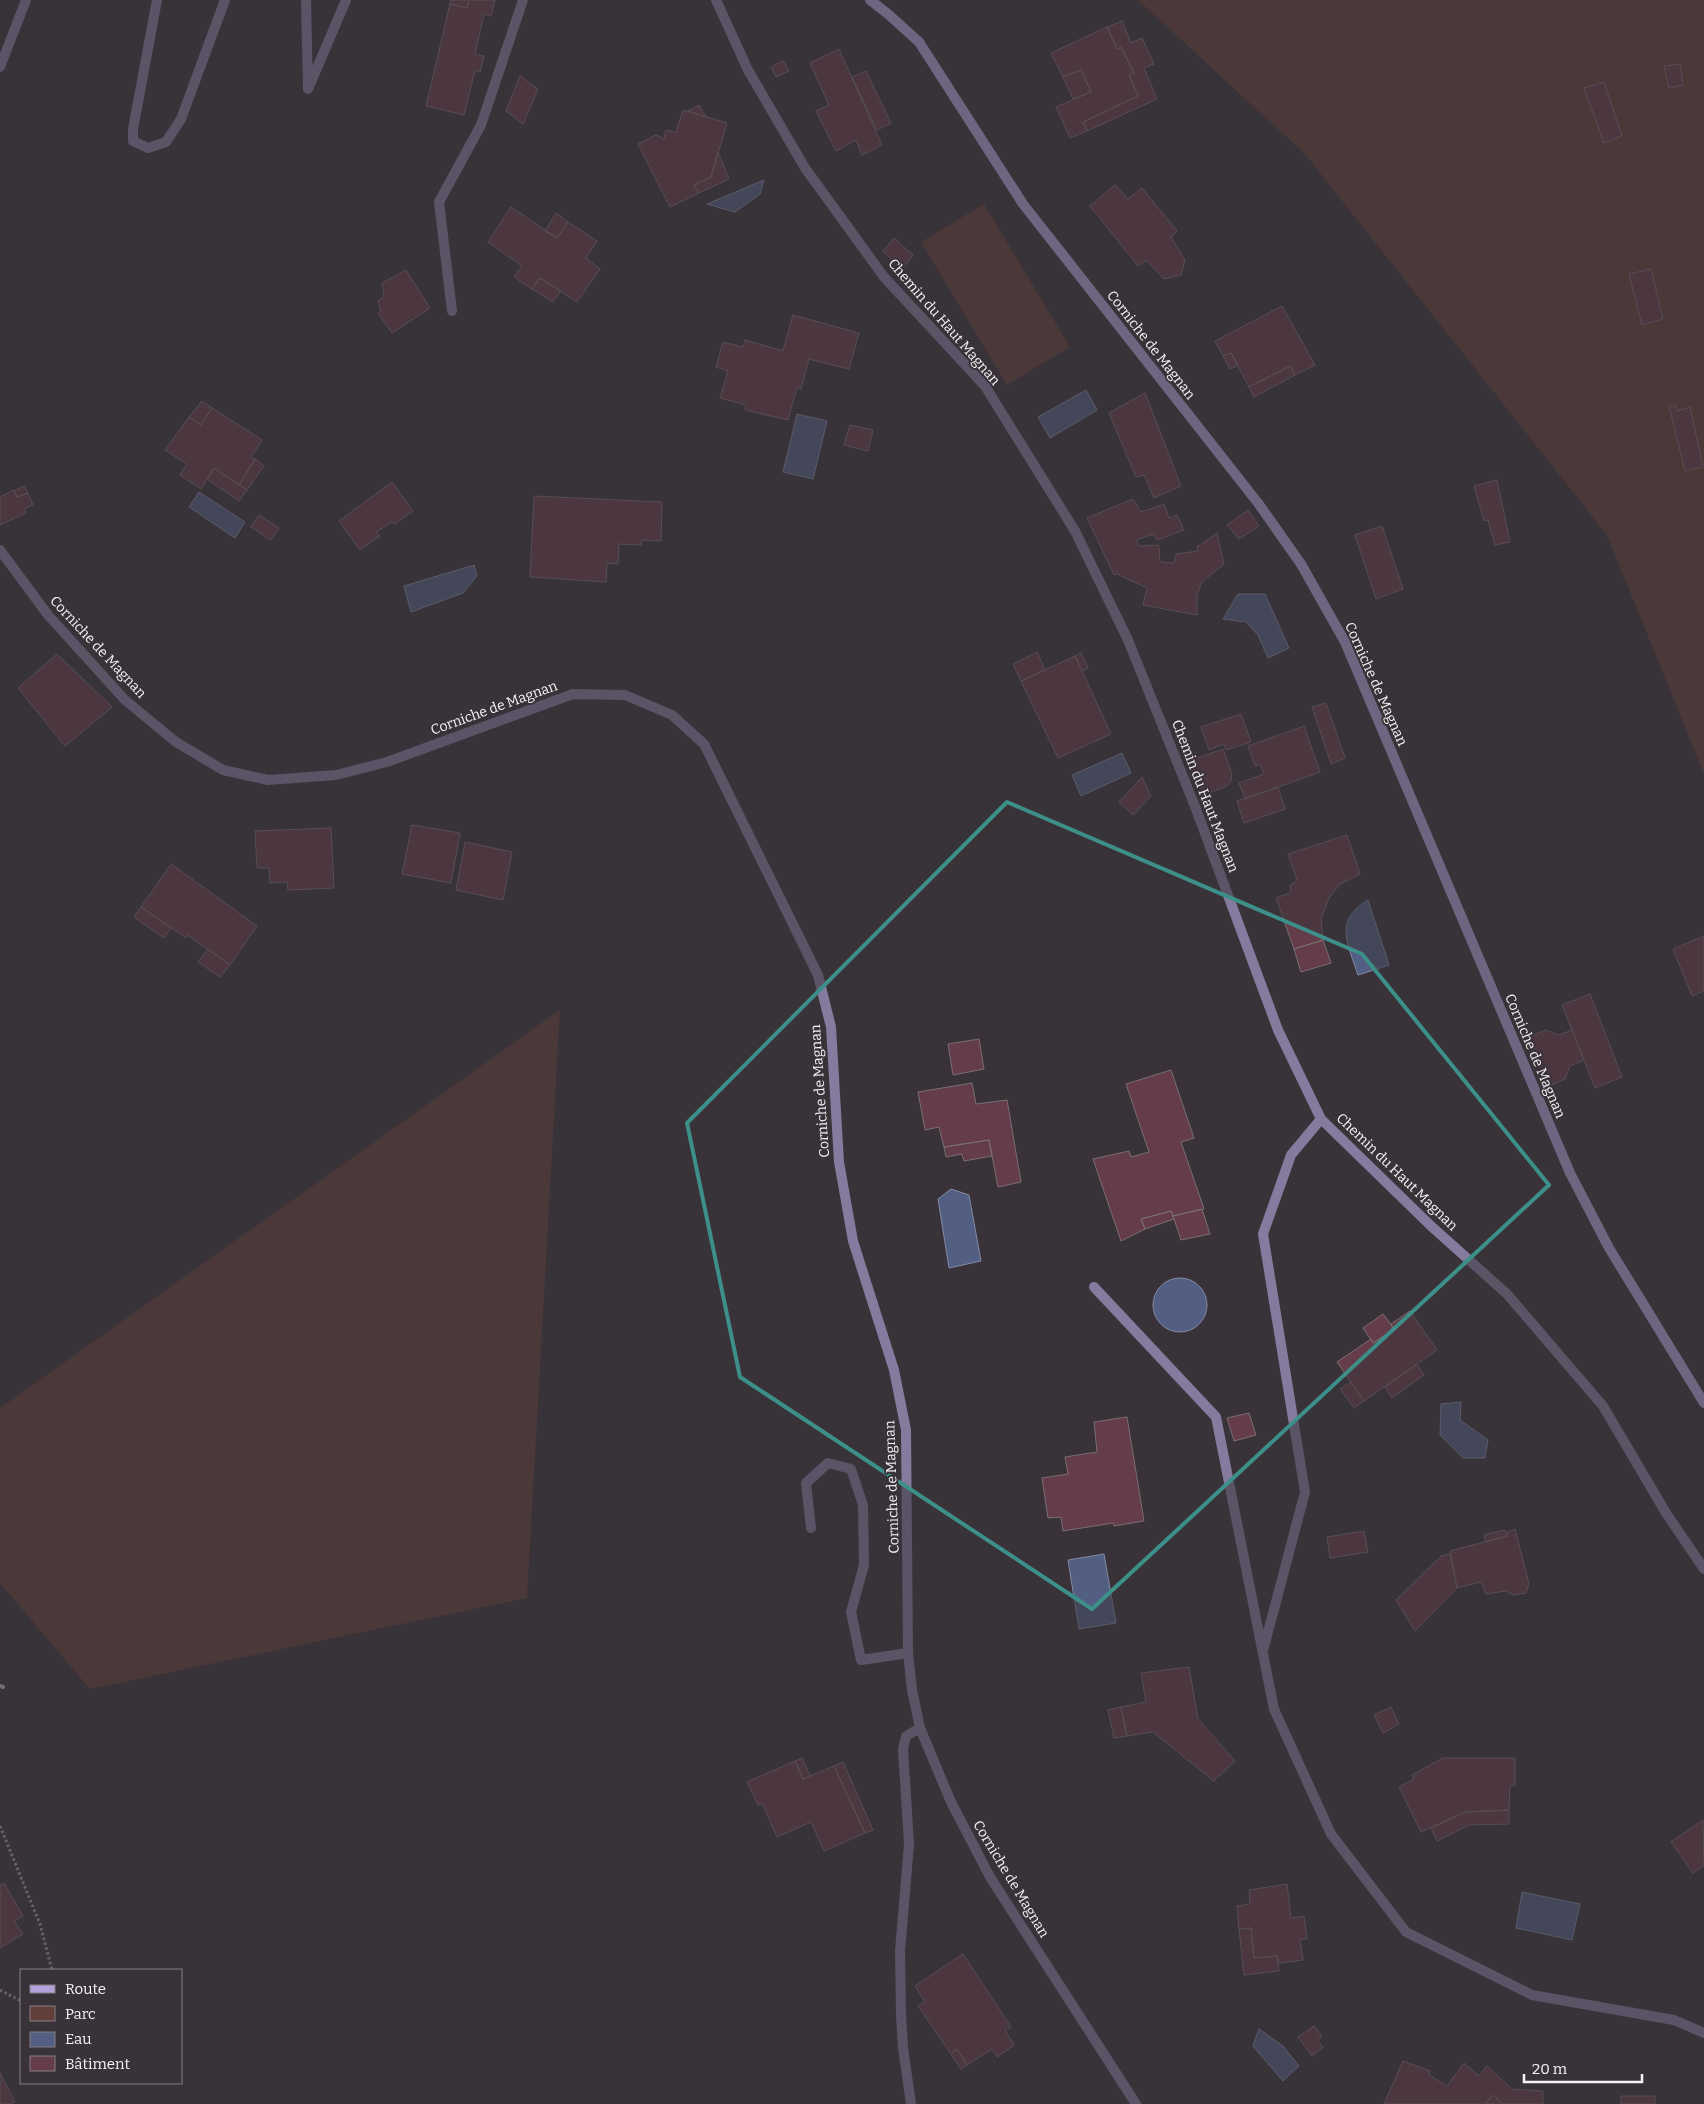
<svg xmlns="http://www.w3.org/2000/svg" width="1704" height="2104" font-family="Bitter,serif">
<rect width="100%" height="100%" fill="#393339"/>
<path fill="#623f3a" d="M1138 0H1704V774L1607 535 1305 154Z
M984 204 1070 347 1007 385 921 242Z
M560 1010 527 1598 90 1689 0 1583V1408Z"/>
<path fill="#525f83" stroke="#838ba5" d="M764 180 760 194 735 212 707 204Z
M1086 390 1097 410 1050 438 1038 417Z
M797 414 827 421 813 479 783 472Z
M199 492 245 522 235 538 189 507Z
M474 565 477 576 463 593 411 612 404 586Z
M1238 594H1265L1289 648 1268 658 1258 635 1246 622 1223 619Z
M1122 753 1131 773 1081 796 1072 775Z
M1368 900 1389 965 1358 975C1348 944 1333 921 1368 900Z
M951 1189 969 1195 981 1261 949 1268 938 1199Z
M1153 1305a27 27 0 1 1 54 0a27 27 0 1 1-54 0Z
M1461 1402 1460 1420 1488 1440 1485 1458H1463L1440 1435 1441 1404Z
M1104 1554 1116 1623 1079 1629 1068 1560Z
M1522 1892 1580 1904 1572 1940 1516 1928Z
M1259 2029 1283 2046 1299 2066 1283 2081 1253 2046Z"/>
<path fill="#643c4a" stroke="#796f72" d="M451 0H469L467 8 450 4Z
M469 0H495L491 16 484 14 475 54 484 56 480 72 475 70 464 115 426 106 450 4 467 8Z
M1122 21 1131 43 1142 38 1154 64 1144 68 1157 99 1087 131 1083 122 1138 96 1129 75 1134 73 1121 47 1117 49 1107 27Z
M1107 27 1117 49 1121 47 1134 73 1129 75 1138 96 1083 122 1087 131 1070 138 1056 107 1091 92 1081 70 1063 77 1051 53Z
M839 49 882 145 862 155 856 140 836 151 816 111 829 105 810 63Z
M783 61 789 71 776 77 771 67Z
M1680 64 1683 85 1669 88 1664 66Z
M1081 70 1091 92 1073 99 1063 77Z
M866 71 891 123 877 130 852 77Z
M520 76 538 89 523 124 506 111Z
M1604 82 1622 136 1604 143 1584 88Z
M699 105 706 117 688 111Z
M683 110 727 123 711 177 694 185 699 193 670 207 638 144 656 135 664 139 666 130 676 132Z
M718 152 729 179 699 193 694 185 711 177Z
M1115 185 1128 199 1142 188 1177 231 1171 237 1185 260 1181 275 1164 279 1146 260 1138 266 1090 206Z
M511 207 557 238 568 222 597 241 586 258 600 269 577 302 540 278 532 289 514 277 522 266 488 242Z
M556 213 568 222 557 238 545 231Z
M894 238 913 255 902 269 883 251Z
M1651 269 1663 319 1642 325 1629 274Z
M406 270 430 308 392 333 378 313 381 311 378 301 384 297 382 283Z
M540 278 561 291 553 302 532 289Z
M1282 306 1315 365 1295 375 1290 366 1249 387 1231 353 1223 356 1215 341Z
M793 315 859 333 849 369 809 359 801 389 797 387 788 420 745 410 746 405 720 398 728 371 716 367 723 342 743 347 745 340 783 351Z
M1231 353 1238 365 1230 369 1223 356Z
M1290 366 1295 375 1254 397 1249 387Z
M1145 393 1181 486 1154 498 1144 475 1136 477 1109 413Z
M202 401 212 408 201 425 189 417Z
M1669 406H1676L1677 411 1690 407 1703 467 1685 471Z
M212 408 262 440 251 457 255 459 239 485 214 468 201 489 180 475 187 464 165 450 189 417 201 425Z
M850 425 873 430 868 451 844 445Z
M255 459 264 466 247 490 239 485Z
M214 468 247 490 239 501 207 479Z
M1497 480 1510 542 1495 545 1488 520 1484 521 1474 486Z
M392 482 413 511 395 524 392 522 376 532 380 536 360 550 339 521Z
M24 486 28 493 17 497 14 491Z
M14 490 17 497 28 493 33 505 24 509 26 513 0 525V497Z
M534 496 662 502 661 541 642 540 641 545 619 544 618 564 607 563 606 582 530 577Z
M1133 499 1141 512 1164 504 1169 518 1177 515 1184 530 1157 540 1154 534 1136 540 1139 546 1159 545 1160 562 1174 563 1176 554 1198 551 1197 547 1217 533 1224 564 1202 582 1197 595V615L1143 605 1147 588 1117 574 1114 575 1087 518Z
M1248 510 1259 526 1239 539 1227 525Z
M259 515 279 528 271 540 251 527Z
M1382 526 1403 589 1376 599 1355 535Z
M1037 652 1045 670 1021 681 1013 664Z
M1081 653 1088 668 1082 671 1075 656Z
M57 654 112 707 65 746 18 688Z
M1075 656 1111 734 1058 758 1021 681Z
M1326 703 1345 758 1331 764 1312 707Z
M1241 714 1251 742 1226 750 1224 744 1209 750 1201 727Z
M1304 726 1320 772 1245 799 1239 783 1264 774 1260 764 1255 766 1248 746Z
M1223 749 1232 774 1231 781 1227 786 1204 795 1191 760Z
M1142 777 1151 796 1133 815 1119 802Z
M1278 787 1285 809 1244 823 1237 801Z
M412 825 460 833 451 883 402 874Z
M331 828 334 888 288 890 287 882 270 883 269 868H257L255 831Z
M1347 835 1360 874 1340 884 1329 898 1321 919 1323 940 1294 949 1276 898 1290 893 1291 885 1297 880 1288 854Z
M465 842 512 852 503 900 456 890Z
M171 864 257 926 230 965 187 935 186 938 141 907Z
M141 907 171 928 164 938 134 917Z
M1704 936V991L1692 996 1673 949Z
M1323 940 1331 963 1301 972 1294 949Z
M208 949 230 965 220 977 198 962Z
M1590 994 1622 1077 1595 1088 1562 1005Z
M1546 1030 1559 1035 1572 1030 1584 1060 1570 1066 1565 1079 1549 1086 1528 1037Z
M979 1039 984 1069 953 1075 948 1044Z
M1171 1070 1194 1138 1181 1142 1204 1209 1173 1216 1171 1211 1141 1219 1145 1229 1121 1241 1093 1159 1129 1151 1131 1157 1149 1152 1126 1084Z
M972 1083 976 1104 1007 1100 1021 1182 998 1187 989 1140 944 1147 939 1127 925 1130 918 1092Z
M989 1140 992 1156 964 1161 962 1154 946 1157 944 1147Z
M1202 1209 1210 1234 1181 1240 1173 1216Z
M1171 1211 1174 1219 1145 1229 1141 1219Z
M1410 1311 1437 1350 1364 1401 1337 1362 1371 1339 1373 1343 1394 1329 1391 1324Z
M1383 1314 1394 1329 1373 1343 1363 1328Z
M1417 1364 1424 1375 1392 1398 1385 1387Z
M1351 1382 1364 1401 1354 1408 1340 1389Z
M1249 1413 1256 1435 1234 1441 1227 1418Z
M1127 1417 1144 1521 1114 1526 1113 1523 1063 1531 1061 1517 1048 1518 1042 1478 1068 1474 1065 1457 1097 1452 1094 1422Z
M1515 1529 1529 1584 1526 1593 1513 1595 1506 1591 1486 1594 1481 1582 1457 1588 1450 1551 1507 1536 1506 1533Z
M1505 1530 1507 1536 1486 1542 1484 1535Z
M1364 1531 1368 1552 1330 1558 1327 1537Z
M1450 1554 1457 1588 1415 1631 1396 1600 1441 1556Z
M1189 1667 1198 1719 1235 1761 1214 1781 1153 1732 1127 1736 1121 1707 1146 1702 1141 1673Z
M1121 1707 1127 1736 1114 1738 1108 1710Z
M1391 1707 1399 1724 1383 1733 1374 1715Z
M802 1758 810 1776 803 1779 795 1761Z
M1443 1758H1515V1785L1510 1786 1509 1810 1465 1812 1421 1832 1399 1787 1414 1779 1412 1775Z
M795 1761 803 1779 834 1766 865 1833 824 1851 811 1822 777 1837 762 1803 758 1805 747 1782Z
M843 1762 873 1830 865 1833 834 1766Z
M1509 1810V1824L1469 1825 1437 1841 1431 1828 1465 1812Z
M1703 1820 1704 1865 1693 1873 1671 1842Z
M4 1883 23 1916 14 1921 23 1934 0 1948V1886Z
M1287 1884 1291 1918 1304 1916 1307 1938 1300 1940 1303 1960 1279 1963 1277 1956 1254 1958 1251 1928 1239 1929 1237 1906 1250 1904 1249 1890Z
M1251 1928 1254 1958 1277 1956 1279 1971 1244 1975 1239 1929Z
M963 1954 1011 2027 1005 2030 1014 2045 997 2057 992 2049 967 2065 957 2049 951 2054 918 2006 925 2002 915 1986Z
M1314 2026 1322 2036 1317 2040 1323 2047 1312 2056 1298 2037Z
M957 2049 967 2065 961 2069 951 2054Z
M1403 2061 1430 2071 1429 2075 1447 2086 1464 2063 1479 2076 1487 2066 1512 2089 1543 2091V2104H1503L1493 2095 1485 2104H1384Z
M0 2073 15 2102 10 2104H0Z
M1493 2095 1503 2104H1485Z
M1621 2096H1655V2104H1621Z"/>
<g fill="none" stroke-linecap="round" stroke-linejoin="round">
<path stroke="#9d999d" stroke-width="3" stroke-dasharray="2.5 2.5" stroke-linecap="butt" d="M0 1826 40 1924 52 1970
M0 1990 21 2001"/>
<path stroke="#867b9e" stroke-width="10" d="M157 0 133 129V141L148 148 166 142 181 119 225 0
M306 0 308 89 346 0
M452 311 439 202 481 125 523 0
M811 1528 806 1483 828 1463 851 1469 863 1505 864 1565 851 1612 861 1660 908 1653"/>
<path stroke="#867b9e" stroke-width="10" d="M716 0 748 70 805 168 884 277 985 386 1075 531 1128 640 1196 809 1278 1030 1321 1119 1431 1226 1507 1294 1603 1406 1666 1513 1704 1569
M0 67 26 0
M0 550 48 615 125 700 176 742 223 770 268 780 336 775 387 762 573 694 625 695 672 715 704 744 818 975 831 1027 839 1162 853 1241 894 1370 906 1430 908 1653 912 1690 920 1728 951 1802 990 1877 1136 2104
M1094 1287 1216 1417 1274 1709 1331 1834 1406 1932 1532 1995 1674 2020 1704 2033
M1263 1651 1305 1492 1263 1234 1291 1155 1321 1119
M911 2104 903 2048 901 2015 900 1951 909 1844 903 1749 906 1736 920 1728"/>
<path stroke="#b3a2da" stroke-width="10" d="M870 0 888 14 919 42 1023 204 1258 503 1301 564 1345 642 1570 1173 1609 1248 1704 1403"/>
<path stroke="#b5b1b5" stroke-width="4" d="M0 1686 3 1687"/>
</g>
<path d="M0 0H1704V2104H0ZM1007 802 1362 954 1549 1185 1092 1609 740 1377 687 1123Z" fill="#393339" fill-opacity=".55" fill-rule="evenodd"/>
<path fill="none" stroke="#3d8f89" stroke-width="4" stroke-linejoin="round" d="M1007 802 1362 954 1549 1185 1092 1609 740 1377 687 1123Z"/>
<g text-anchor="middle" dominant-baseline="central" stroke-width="4" stroke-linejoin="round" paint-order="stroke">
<g font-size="14" fill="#f6f2f5" stroke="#393339">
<text transform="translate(944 322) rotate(49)">Chemin du Haut Magnan</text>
<text transform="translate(1151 345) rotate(52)">Corniche de Magnan</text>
<text transform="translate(98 647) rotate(47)">Corniche de Magnan</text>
<text transform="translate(1376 684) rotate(66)">Corniche de Magnan</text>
<text transform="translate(494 708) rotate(-20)">Corniche de Magnan</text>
<text transform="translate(1205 796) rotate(69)">Chemin du Haut Magnan</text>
<text transform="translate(1535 1056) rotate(67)">Corniche de Magnan</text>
<text transform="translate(820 1091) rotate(-94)">Corniche de Magnan</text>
<text transform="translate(1397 1172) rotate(44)">Chemin du Haut Magnan</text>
<text transform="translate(892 1487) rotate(-92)">Corniche de Magnan</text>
<text transform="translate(1011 1879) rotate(59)">Corniche de Magnan</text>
</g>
</g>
<rect x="20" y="1969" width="162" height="115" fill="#393339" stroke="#857f84"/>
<rect x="30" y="1985" width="25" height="8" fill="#b3a2da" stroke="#857f84"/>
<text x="65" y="1994" font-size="15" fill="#f6f2f5">Route</text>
<rect x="30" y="2006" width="25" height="15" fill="#623f3a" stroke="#857f84"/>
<text x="65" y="2019" font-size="15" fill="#f6f2f5">Parc</text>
<rect x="30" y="2032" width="25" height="15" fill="#525f83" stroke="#857f84"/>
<text x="65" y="2044" font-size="15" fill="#f6f2f5">Eau</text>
<rect x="30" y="2056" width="25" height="15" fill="#643c4a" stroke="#857f84"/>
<text x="65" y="2069" font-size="15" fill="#f6f2f5">Bâtiment</text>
<path d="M1524 2074v8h118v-8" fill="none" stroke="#f6f2f5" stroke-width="2.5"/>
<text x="1532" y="2074" font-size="15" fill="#f6f2f5" stroke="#393339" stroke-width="4" paint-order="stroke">20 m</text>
</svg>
